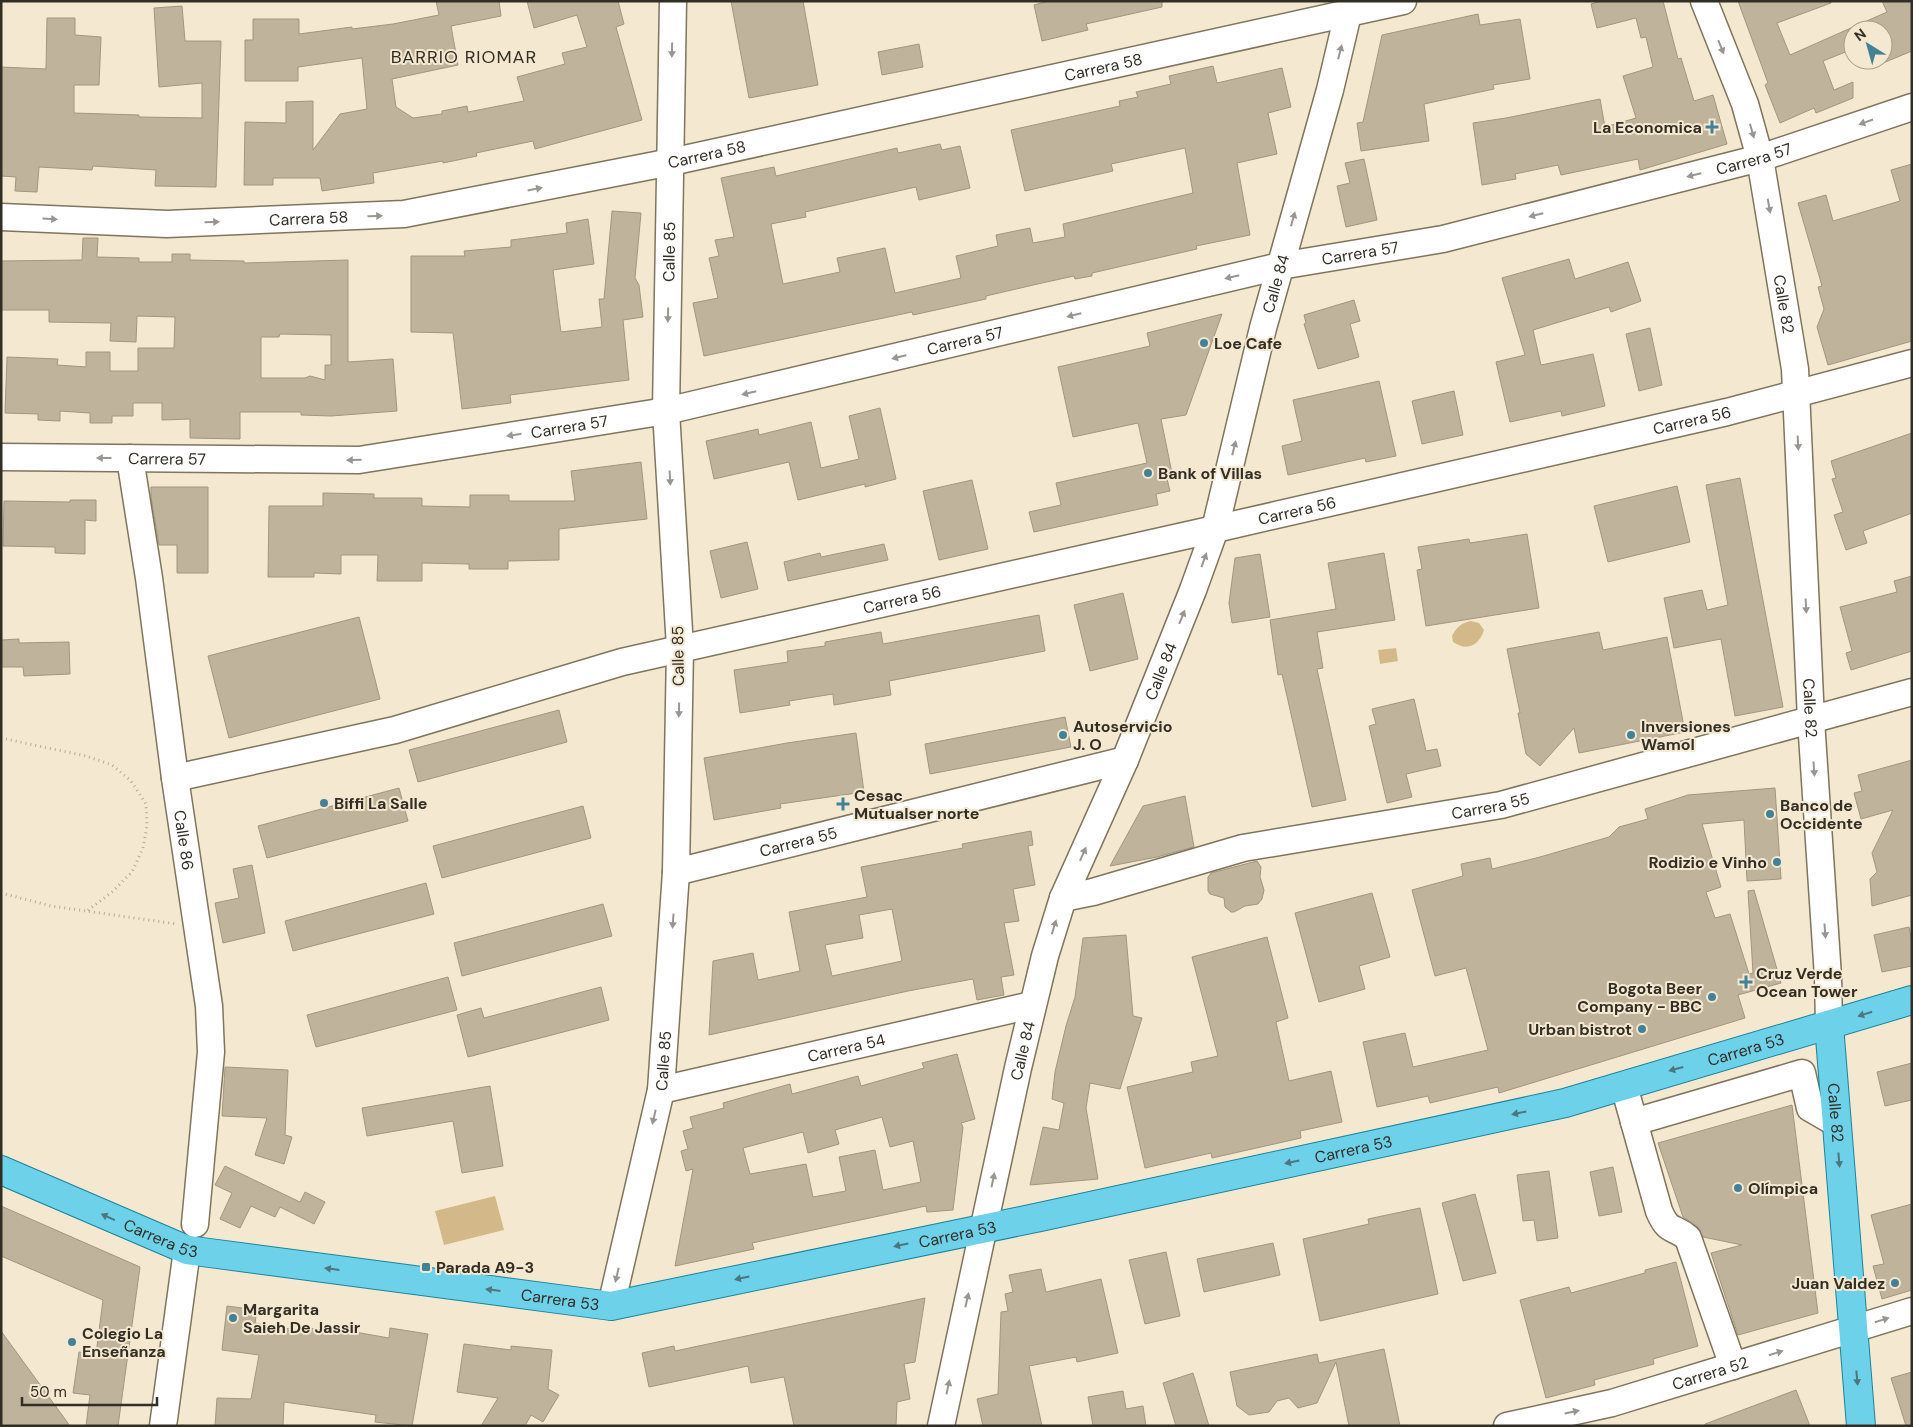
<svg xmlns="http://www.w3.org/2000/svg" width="1913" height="1427" font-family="'DM Sans',sans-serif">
<rect width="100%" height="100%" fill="#f5e8d0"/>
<path fill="#d3b989" d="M1471 621 1479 623 1484 630C1479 645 1468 652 1453 642L1452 636C1457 626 1462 623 1471 621Z
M1396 648 1398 661 1380 664 1378 650Z
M495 1196 504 1230 444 1245 435 1211Z"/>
<path fill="#bfb39c" stroke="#a29680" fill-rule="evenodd" d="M436 1H499L501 16 451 26 458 65 392 79 396 107 413 118 442 114V111L467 106 468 112 524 101 517 77 565 64 562 53 587 47 577 15 534 28 527 1H618L624 24 616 27 642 120 535 149 533 141 476 153 477 156 443 163V161L373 173 374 183 322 191 320 178H273V185H244L245 122 286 123V102L313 101V150L340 114 367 109 362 58 298 67V81H245V40H253V19H299V34L352 27V29L393 24 439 15Z
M731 1H803L818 85 749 98Z
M1049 1H1162V7L1086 24 1088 30 1042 41 1034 5Z
M1601 1H1663L1678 59 1681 58 1694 101 1713 95 1727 144 1640 170 1638 159 1561 175 1558 165 1515 174 1516 179 1482 185 1473 123 1506 118 1600 99 1605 127 1636 118 1623 76 1653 67 1646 37 1641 38 1636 18 1597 28 1591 4Z
M1738 1H1831V3L1777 23 1790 55 1887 12 1882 1H1912V51L1883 63V30H1853V49L1823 61 1834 90 1853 82V98L1816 113 1814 108 1780 123 1765 85 1768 83Z
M182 6 185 41H221L216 187 155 186 156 170 93 166 92 170 39 167 37 192 15 191 16 177 1 176V67L46 69 47 18H75V35L101 37 99 85H74V113L139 115V117L202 118V83L159 87 154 8Z
M1478 14 1480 25 1520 19 1530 79 1493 85 1494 89 1424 104 1429 141 1361 151 1357 123 1363 122 1382 35Z
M919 44 923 67 882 75 878 52Z
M1213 66 1217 83 1282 68 1291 107 1268 113 1277 154 1237 163 1250 235 1196 246 1197 249 1092 273V276L1075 279 1074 276 1042 283 986 296V299L913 315 912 312 704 356 693 303 718 298 709 258 719 256 715 240 734 237 721 178 774 167 776 176 897 148 898 153 940 144 942 150 960 146 970 188 919 200 916 187 805 212 806 217 771 224 783 284 840 272 837 258 885 248 895 293 961 278 956 256 998 246 996 235 1030 228 1033 243 1065 237 1063 224 1193 193 1185 148 1111 164 1113 171 1025 191 1011 130 1120 106 1119 101 1138 97 1136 92 1171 84 1169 76Z
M1364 159 1377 220 1346 227 1337 186 1350 183 1345 163Z
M1912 164V341L1828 365 1817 327 1824 309 1818 287 1822 286 1798 203 1826 195 1833 221 1900 201 1891 170Z
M612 211 641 213 635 278 639 285 643 317 623 320 629 380 510 395 511 403 462 409 453 333 411 332V256H465L464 251 511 247V240L567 233 566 223 588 219 594 264 553 270 559 318 561 332 602 327 599 299H604Z
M83 238H98L97 257 139 258V262H172V254H190V260L244 261V263L348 260V362L393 359 397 411 331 416 301 415V412H240V439L190 438V419L162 420V403H133V416H112V423H90V413L60 411V421L38 420V414L5 413 7 357 58 359 57 365 86 367V352H110V371H138V348H174L175 317 137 316 136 342 110 341 111 323 49 322V310H1V261L82 260ZM280 334 331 335V365H325V380L310 376 305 378H261V337H279Z
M1569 259 1575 279 1628 262 1641 301 1611 312 1609 307 1533 330 1541 365 1593 354 1605 406 1562 416 1561 411 1510 422 1496 362 1525 355 1502 278Z
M1354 300 1360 321 1350 324 1359 357 1318 369 1304 324 1306 323 1304 315Z
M1222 314 1186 415 1161 419 1173 478 1167 479 1170 491 1156 494 1158 505 1034 532 1029 512 1061 505 1056 483 1147 463 1138 423 1073 437 1058 367 1150 346 1147 333Z
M1650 328 1662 385 1639 391 1626 334Z
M1379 381 1396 456 1366 462 1365 458 1288 475 1282 446 1302 441 1293 400Z
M1454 391 1463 435 1422 444 1412 401Z
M880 408 896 479 865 487V484L798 500 789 462 714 479 706 441 758 429 759 435 811 422 821 468 859 459 849 416Z
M1912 433V513L1863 531 1867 543 1846 550 1834 515 1843 512 1832 479 1836 478 1831 461Z
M641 462 647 519 559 529V560L508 561V569H469V564L422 563V581H377L378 555H341V574L314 573V577H268L269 506H323V493L374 494V498H422V506L470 507V495H509V501H575L571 471Z
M1740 478 1783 707 1735 716 1721 639 1674 648 1664 598 1702 590 1707 610 1728 605 1706 485Z
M972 480 988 549 939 560 923 491Z
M1677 486 1690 542 1608 562 1594 506Z
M151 487H208V573H177V545H159L151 497Z
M70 500H96V521L85 520V554L55 553V547L3 546 4 501 70 502Z
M1527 534 1539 608 1426 626 1417 570 1422 569 1418 547 1469 539 1470 543Z
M747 542 758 589 721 598 710 551Z
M884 544 888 560 788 581 784 562 820 553 821 557Z
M1384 553 1395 620 1317 632 1323 668 1317 669 1346 800 1312 807 1282 674 1278 675 1270 620 1336 609 1328 563Z
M1260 554 1270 617 1232 623 1229 603 1235 558Z
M1912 576V651L1851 670 1846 653 1852 651 1840 607 1897 592 1894 581Z
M1123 593 1138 659 1090 671 1074 605Z
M1039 615 1045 651 889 681 891 695 834 705 833 694 789 701 790 705 740 713 734 670 788 662 787 651 825 646V642L881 632 883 644Z
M359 617 380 699 229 738 208 656Z
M1599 632 1603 650 1667 637 1685 732 1579 753 1574 728 1540 766 1526 754 1518 713H1520L1507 649Z
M19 639V643L69 642 70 674 24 676 23 667H1V640Z
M1414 699 1426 751 1437 749 1441 766 1406 774 1412 797 1387 803 1369 726 1376 724 1372 709Z
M559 710 567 742 418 782 409 750Z
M1065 717 1071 747 930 774 925 744Z
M856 733 864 792 780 804 781 808 714 820 704 758 787 743Z
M1912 760V895L1872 906 1870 879 1877 872 1872 853 1893 810 1861 819 1854 793 1862 791 1858 775Z
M399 788 408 821 267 858 258 826Z
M1775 788 1781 879 1747 881 1744 820 1702 824 1721 887 1706 892 1715 918 1730 914 1749 974 1753 973 1748 891 1754 890 1781 983 1738 995 1745 1018 1499 1093 1498 1087 1430 1103 1428 1096 1377 1107 1363 1042 1405 1033 1413 1067 1488 1050 1466 968 1435 976 1412 890 1463 876 1461 864 1490 858 1492 869 1540 857 1609 837 1619 827 1648 819 1645 809 1688 795Z
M1185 796 1194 847 1157 857 1110 866 1143 806Z
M583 806 591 838 442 878 433 846Z
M1031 831 1033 845 1028 846 1035 885 1013 889 1019 921 1004 923 1014 975 1001 977 1004 995 977 1000 973 979 908 991 709 1035 713 961 753 953 758 980 800 971 789 912 867 897 861 867 963 848 962 844ZM892 909 902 961 832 976 825 945 863 938 859 915Z
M1257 861 1261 867 1260 877 1264 890 1262 899 1258 904 1245 906 1234 912H1231L1225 907 1224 898 1210 894 1208 891V877L1211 873Z
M252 865 265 933 223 943 215 903 239 898 233 869Z
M426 883 434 914 293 951 285 921Z
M1372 893 1390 957 1359 966 1365 989 1319 1002 1295 913Z
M603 904 612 936 462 976 454 943Z
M1909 927 1912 942V966L1882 972 1874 935Z
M1126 935 1133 1016 1142 1018 1120 1089 1090 1083 1086 1108 1098 1179 1030 1185 1043 1127 1059 1130 1064 1103 1052 1099 1055 1072 1066 1026 1075 997 1083 938Z
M1267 937 1288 1018 1276 1022 1289 1081 1331 1071 1342 1122 1300 1131 1301 1138 1212 1158 1211 1153 1145 1168 1127 1087 1193 1072 1191 1062 1218 1056 1192 957Z
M448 977 457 1010 316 1047 307 1015Z
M601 987 609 1020 468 1057 457 1015 481 1008 484 1018Z
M957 1054 975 1119 961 1123 963 1127 953 1210 927 1212 926 1206 752 1243 754 1249 675 1266 693 1169 686 1171 681 1151 688 1149 683 1131 693 1128 690 1117 724 1108 723 1103 790 1084 792 1094 858 1076 861 1086 924 1068 922 1063ZM882 1117 890 1147 913 1141 921 1182 883 1190 875 1150 839 1157 846 1191 813 1197 806 1164 750 1174 743 1148 803 1132 808 1153 839 1144 835 1130Z
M1912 1063V1100L1885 1106 1877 1072Z
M225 1067 288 1070 285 1135 292 1137 284 1164 255 1155 267 1118 222 1116Z
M490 1086 503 1166 462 1173 453 1121 367 1136 362 1108Z
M1792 1105 1818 1313 1738 1335 1711 1253 1742 1245 1703 1237 1697 1226 1683 1217 1658 1143Z
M225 1166 300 1202 305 1192 325 1202 314 1224 280 1207 275 1217 251 1206 240 1228 220 1219 232 1193 215 1185Z
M1613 1167 1622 1212 1599 1216 1590 1172Z
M1549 1171 1558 1238 1537 1241 1534 1220 1523 1221 1517 1175Z
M1475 1194 1496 1273 1463 1281 1442 1203Z
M1912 1204V1290L1882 1299 1873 1266 1884 1264 1871 1215Z
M1 1206 140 1267 118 1426H86L90 1395 73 1393 79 1352 96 1354 103 1300 1 1256Z
M1420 1208 1438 1294 1320 1321 1303 1239 1369 1224 1368 1219Z
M1273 1243 1280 1275 1204 1292 1197 1259Z
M1166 1252 1180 1316 1145 1324 1129 1260Z
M1676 1262 1698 1346 1653 1359 1654 1364 1594 1380 1595 1385 1546 1398 1520 1300 1569 1287 1571 1293 1645 1273V1270Z
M1041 1269 1046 1292 1101 1279 1118 1353 1077 1362 1076 1357 1029 1366 1042 1426H983L977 1399 998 1394 1001 1312 1008 1311 1005 1294 1013 1292 1009 1275Z
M925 1298 915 1362 904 1364 910 1399 897 1402 896 1426H794L784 1377 751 1383 748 1366 649 1387 642 1353 674 1346 675 1351Z
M227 1306 257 1310 255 1323 307 1332 308 1328 349 1334V1331L389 1338 390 1328 428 1334 412 1426 375 1422 376 1415 284 1402 283 1426H215L217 1398 251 1399 259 1355 222 1350Z
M1 1331 70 1426H1Z
M464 1344 511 1350V1346L552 1350 548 1389 559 1395 543 1422 531 1415 525 1426H481L498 1398 457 1392Z
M1384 1349 1400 1426H1349L1336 1362 1317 1403 1298 1408 1289 1398 1277 1401 1269 1412 1249 1415 1237 1406 1230 1372 1317 1354 1319 1363Z
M1912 1372V1426H1906L1891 1378Z
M1193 1373 1209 1426H1176L1163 1383Z
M1796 1390 1810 1426H1705V1424Z
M1123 1391 1126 1409 1143 1406 1146 1426H1093L1088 1397Z"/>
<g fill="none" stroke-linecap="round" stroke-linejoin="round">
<defs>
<g id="minor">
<path id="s1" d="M1704 1 1745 104 1760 158 1795 369 1811 720 1828 977 1829 1025"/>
<path id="s2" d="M1 217 167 224 404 214 671 162 1403 1"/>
<path id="s3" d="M1 457 359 460 666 411 1280 266 1443 239 1760 158 1912 107"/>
<path id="s4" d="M130 458 149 578 175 778 209 1006 211 1052 195 1224"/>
<path id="s5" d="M175 778 395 730 622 662 1215 529 1727 412 1912 363"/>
<path id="s6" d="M676 872 1125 760"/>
<path id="s7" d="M1063 898 1093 892 1243 848 1501 805 1912 692"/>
<path d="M1624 1086 1659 1211C1669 1234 1673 1225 1688 1238L1733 1366"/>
<path id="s8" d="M661 1090 1032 1005"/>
<path d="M1634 1122 1802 1073 1810 1108 1836 1123"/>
<path id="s9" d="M611 1306 661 1090 676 872 680 648 666 411 673 1"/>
<path d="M163 1426 187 1250"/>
<path id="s10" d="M941 1426 1018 1068 1045 956 1063 898 1125 760 1193 590 1215 529 1263 328 1330 90 1351 1"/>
<path id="s11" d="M1507 1426 1612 1403 1912 1311"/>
</g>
<g id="major">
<path id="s12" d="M1829 1025 1861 1426"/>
<path id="s13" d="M1 1170 187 1250 611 1306 1040 1217 1565 1103 1912 1000"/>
</g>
</defs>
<use href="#minor" stroke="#7f745e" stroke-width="29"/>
<use href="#major" stroke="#1a849c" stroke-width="30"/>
<path stroke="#b5ab98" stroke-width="3" stroke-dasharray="1 4" stroke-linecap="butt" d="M1 738 86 756 112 765 131 781 146 804 147 826 143 848 132 872 112 892 87 911
M1 893 51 906 177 924"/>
<use href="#minor" stroke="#fff" stroke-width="26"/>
<use href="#major" stroke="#6dd1ea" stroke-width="28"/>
</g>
<defs><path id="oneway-solid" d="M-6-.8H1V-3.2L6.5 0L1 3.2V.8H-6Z" transform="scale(1.25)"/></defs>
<g fill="#999692">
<use href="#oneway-solid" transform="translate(1721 47) rotate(68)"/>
<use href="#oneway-solid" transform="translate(672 50) rotate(91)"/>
<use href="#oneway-solid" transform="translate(1340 52) rotate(-76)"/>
<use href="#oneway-solid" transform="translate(1866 122) rotate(161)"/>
<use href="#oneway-solid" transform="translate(1752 131) rotate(74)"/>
<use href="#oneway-solid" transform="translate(1694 175) rotate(166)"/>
<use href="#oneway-solid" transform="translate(535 189) rotate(-11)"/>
<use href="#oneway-solid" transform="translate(1769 206) rotate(80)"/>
<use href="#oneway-solid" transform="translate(1536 215) rotate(166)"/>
<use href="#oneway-solid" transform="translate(375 216) rotate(-2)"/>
<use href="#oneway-solid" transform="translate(50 219) rotate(3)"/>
<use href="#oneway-solid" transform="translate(1293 219) rotate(-74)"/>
<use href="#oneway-solid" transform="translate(212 222) rotate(-2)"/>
<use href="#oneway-solid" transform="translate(1232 277) rotate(167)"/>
<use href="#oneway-solid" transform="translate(668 315) rotate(91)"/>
<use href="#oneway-solid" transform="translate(1074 315) rotate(166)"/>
<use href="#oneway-solid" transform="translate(899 357) rotate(166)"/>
<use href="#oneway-solid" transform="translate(749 393) rotate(167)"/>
<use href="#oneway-solid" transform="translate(514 435) rotate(171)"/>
<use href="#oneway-solid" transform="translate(1798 443) rotate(87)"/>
<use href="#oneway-solid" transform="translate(1234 448) rotate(-76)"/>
<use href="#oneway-solid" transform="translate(104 458) rotate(-180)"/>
<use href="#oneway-solid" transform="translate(354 460) rotate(179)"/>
<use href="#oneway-solid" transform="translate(670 478) rotate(87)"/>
<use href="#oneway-solid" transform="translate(1204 560) rotate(-70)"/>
<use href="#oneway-solid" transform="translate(1806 606) rotate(87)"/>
<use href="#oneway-solid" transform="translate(1182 617) rotate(-68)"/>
<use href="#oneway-solid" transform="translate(679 710) rotate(91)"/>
<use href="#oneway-solid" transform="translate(1814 769) rotate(86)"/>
<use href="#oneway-solid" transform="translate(1083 854) rotate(-66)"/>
<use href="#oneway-solid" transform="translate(673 921) rotate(94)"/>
<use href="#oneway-solid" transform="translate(1054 927) rotate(-73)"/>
<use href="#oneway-solid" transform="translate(1825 931) rotate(86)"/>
<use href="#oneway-solid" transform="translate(654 1117) rotate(103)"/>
<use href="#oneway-solid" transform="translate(993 1180) rotate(-78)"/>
<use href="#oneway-solid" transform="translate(617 1275) rotate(103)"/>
<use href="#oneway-solid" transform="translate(967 1300) rotate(-77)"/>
<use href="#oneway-solid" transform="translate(1882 1320) rotate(-17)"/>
<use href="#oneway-solid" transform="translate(1776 1353) rotate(-17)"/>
<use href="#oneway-solid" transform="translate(948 1387) rotate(-78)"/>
<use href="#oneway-solid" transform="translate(1572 1412) rotate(-12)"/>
</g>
<g fill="#4d777e">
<use href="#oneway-solid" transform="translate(1865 1014) rotate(163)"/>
<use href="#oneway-solid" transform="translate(1676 1069) rotate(165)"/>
<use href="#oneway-solid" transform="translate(1519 1113) rotate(168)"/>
<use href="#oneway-solid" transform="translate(1839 1160) rotate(85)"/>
<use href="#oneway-solid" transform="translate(1292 1162) rotate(168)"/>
<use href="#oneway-solid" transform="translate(108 1217) rotate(-156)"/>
<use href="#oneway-solid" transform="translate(901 1245) rotate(168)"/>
<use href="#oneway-solid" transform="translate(332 1269) rotate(-173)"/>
<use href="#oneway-solid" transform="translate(742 1278) rotate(168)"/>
<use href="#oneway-solid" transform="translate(493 1290) rotate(-173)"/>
<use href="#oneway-solid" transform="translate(1857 1378) rotate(85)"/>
</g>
<g fill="#438196" stroke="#f5e8d0" stroke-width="2">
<path d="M1709.5 119.5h5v5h5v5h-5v5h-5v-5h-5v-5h5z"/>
<circle cx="1204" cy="343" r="5"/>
<circle cx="1148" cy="473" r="5"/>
<circle cx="1063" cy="735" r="5"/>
<circle cx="1631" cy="735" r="5"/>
<circle cx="324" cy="803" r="5"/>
<path d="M840.5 796.5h5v5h5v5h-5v5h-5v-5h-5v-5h5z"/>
<circle cx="1770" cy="814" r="5"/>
<circle cx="1777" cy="862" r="5"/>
<path d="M1743.5 974.5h5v5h5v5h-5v5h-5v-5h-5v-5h5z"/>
<circle cx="1712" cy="997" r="5"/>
<circle cx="1642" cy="1029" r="5"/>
<circle cx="1738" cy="1188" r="5"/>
<rect x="421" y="1262" width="10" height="10" rx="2.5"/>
<circle cx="1895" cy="1283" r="5"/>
<circle cx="233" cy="1318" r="5"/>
<circle cx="72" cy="1342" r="5"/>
</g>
<g text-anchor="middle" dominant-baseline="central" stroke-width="4" stroke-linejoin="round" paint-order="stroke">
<g font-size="16" fill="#332e25" stroke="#f5e8d0">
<text stroke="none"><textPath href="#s2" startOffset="1118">Carrera 58</textPath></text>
<text stroke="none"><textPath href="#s2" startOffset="712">Carrera 58</textPath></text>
<text stroke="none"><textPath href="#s3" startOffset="1786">Carrera 57</textPath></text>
<text stroke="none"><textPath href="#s2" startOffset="308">Carrera 58</textPath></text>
<text stroke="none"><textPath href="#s9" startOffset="1061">Calle 85</textPath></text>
<text stroke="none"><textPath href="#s3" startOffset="1381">Carrera 57</textPath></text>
<text stroke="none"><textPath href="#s10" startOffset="1194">Calle 84</textPath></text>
<text stroke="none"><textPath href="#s1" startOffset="315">Calle 82</textPath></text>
<text stroke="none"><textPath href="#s3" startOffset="976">Carrera 57</textPath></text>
<text stroke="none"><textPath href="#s5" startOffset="1559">Carrera 56</textPath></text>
<text stroke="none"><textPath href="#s3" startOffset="571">Carrera 57</textPath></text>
<text stroke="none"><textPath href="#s3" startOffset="166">Carrera 57</textPath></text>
<text stroke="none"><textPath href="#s5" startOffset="1154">Carrera 56</textPath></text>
<text stroke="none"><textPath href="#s5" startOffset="749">Carrera 56</textPath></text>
<text transform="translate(678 656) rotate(-91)">Calle 85</text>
<text stroke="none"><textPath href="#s10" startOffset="789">Calle 84</textPath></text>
<text stroke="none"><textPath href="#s1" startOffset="720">Calle 82</textPath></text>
<text stroke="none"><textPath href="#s7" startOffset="438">Carrera 55</textPath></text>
<text stroke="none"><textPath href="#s4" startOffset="386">Calle 86</textPath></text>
<text stroke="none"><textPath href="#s6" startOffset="126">Carrera 55</textPath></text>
<text stroke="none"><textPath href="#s8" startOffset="190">Carrera 54</textPath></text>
<text stroke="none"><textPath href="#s13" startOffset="1794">Carrera 53</textPath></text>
<text stroke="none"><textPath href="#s10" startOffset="384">Calle 84</textPath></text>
<text stroke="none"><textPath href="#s9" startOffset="251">Calle 85</textPath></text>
<text stroke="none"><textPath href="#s12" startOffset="88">Calle 82</textPath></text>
<text stroke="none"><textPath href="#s13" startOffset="1389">Carrera 53</textPath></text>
<text stroke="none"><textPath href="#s13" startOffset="984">Carrera 53</textPath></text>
<text stroke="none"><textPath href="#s13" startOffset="174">Carrera 53</textPath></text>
<text stroke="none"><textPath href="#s13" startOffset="579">Carrera 53</textPath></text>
<text stroke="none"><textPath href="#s11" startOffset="210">Carrera 52</textPath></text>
</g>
<g font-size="16" font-weight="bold" fill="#332e25" stroke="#f5e8d0" text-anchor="start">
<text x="1702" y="127" text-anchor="end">La Economica</text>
<text x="1214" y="343">Loe Cafe</text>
<text x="1158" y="473">Bank of Villas</text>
<text x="1073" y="726">Autoservicio<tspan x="1073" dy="18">J. O</tspan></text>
<text x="1641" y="726">Inversiones<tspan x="1641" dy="18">Wamol</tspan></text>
<text x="854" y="795">Cesac<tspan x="854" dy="18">Mutualser norte</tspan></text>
<text x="334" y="803">Biffi La Salle</text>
<text x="1780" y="805">Banco de<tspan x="1780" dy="18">Occidente</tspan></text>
<text x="1767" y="862" text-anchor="end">Rodizio e Vinho</text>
<text x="1756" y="973">Cruz Verde<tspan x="1756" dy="18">Ocean Tower</tspan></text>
<text x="1702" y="988" text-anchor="end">Bogota Beer<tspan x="1702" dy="18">Company - BBC</tspan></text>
<text x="1632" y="1029" text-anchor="end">Urban bistrot</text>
<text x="1748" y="1188">Olímpica</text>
<text x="436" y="1267">Parada A9-3</text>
<text x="1885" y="1283" text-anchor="end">Juan Valdez</text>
<text x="243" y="1309">Margarita<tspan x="243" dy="18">Saieh De Jassir</tspan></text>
<text x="82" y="1333">Colegio La<tspan x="82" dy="18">Enseñanza</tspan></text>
</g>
<g font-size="18" letter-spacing="1" fill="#332e25" stroke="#f5e8d0">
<text x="464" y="57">BARRIO RIOMAR</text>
</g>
</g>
<rect width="1913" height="1427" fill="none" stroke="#332e25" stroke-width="5"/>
<g transform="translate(1868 45) rotate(323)"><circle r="24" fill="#f5e8d0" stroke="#a79e8c"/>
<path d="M0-4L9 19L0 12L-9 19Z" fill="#438196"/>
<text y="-8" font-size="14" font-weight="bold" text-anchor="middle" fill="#332e25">N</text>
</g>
<path d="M22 1397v8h135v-8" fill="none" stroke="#332e25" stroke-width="2.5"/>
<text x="30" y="1397" font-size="15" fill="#332e25" stroke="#f5e8d0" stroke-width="4" paint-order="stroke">50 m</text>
</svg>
